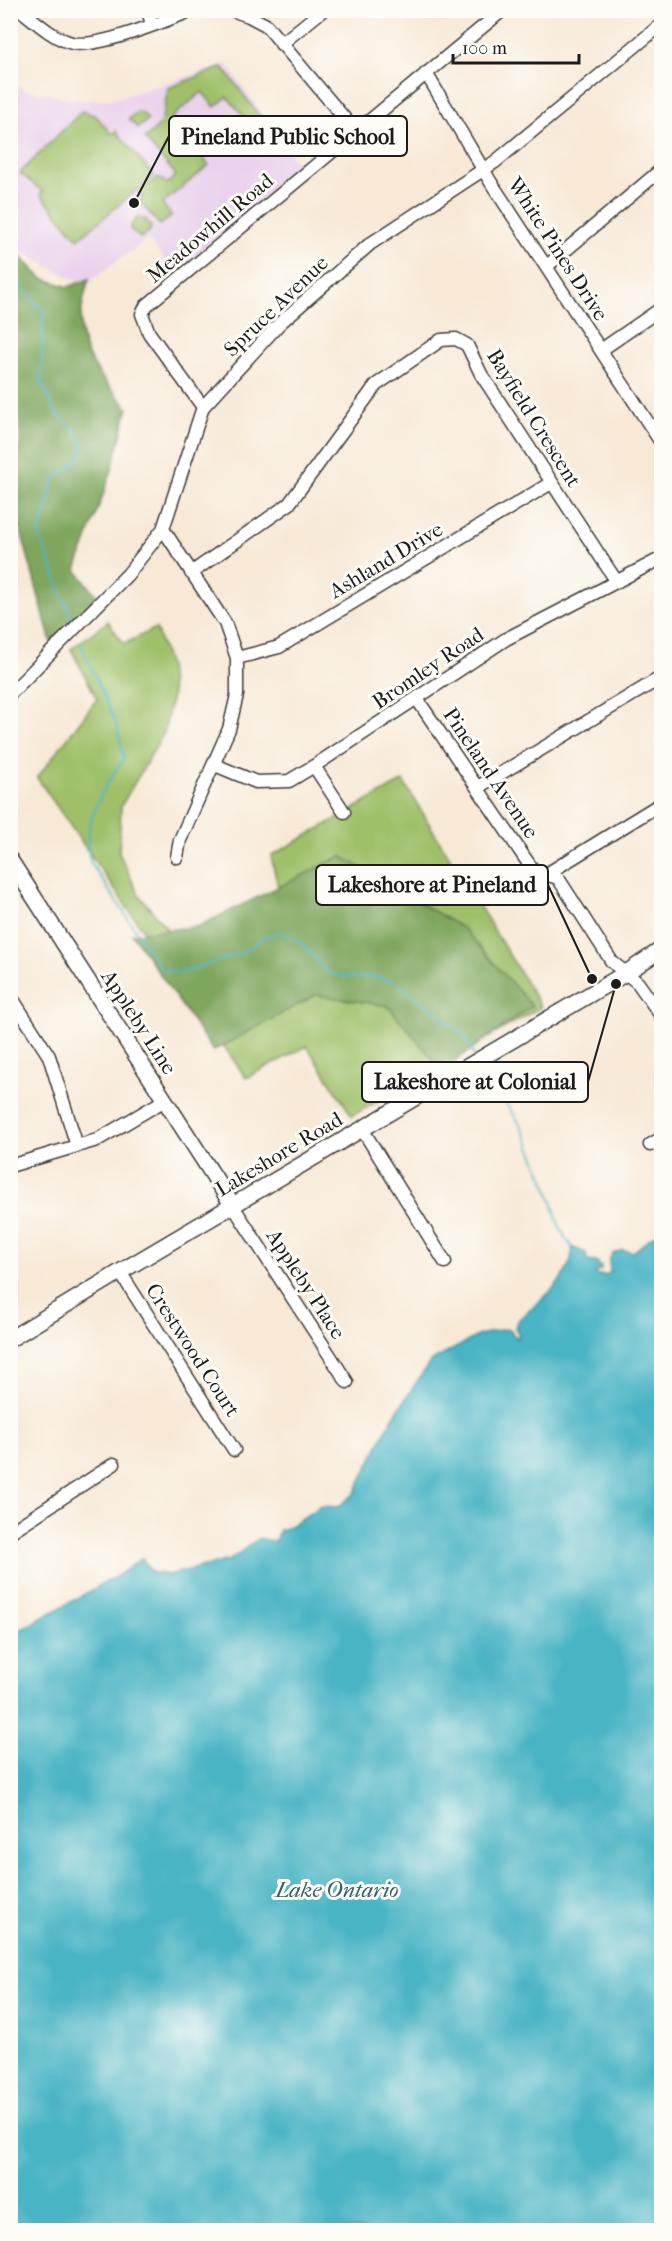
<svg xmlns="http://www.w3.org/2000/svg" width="672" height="2241" font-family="'IM FELL French Canon',serif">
<rect width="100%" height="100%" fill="#fdfcf7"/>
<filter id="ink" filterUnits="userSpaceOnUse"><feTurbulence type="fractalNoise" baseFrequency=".0167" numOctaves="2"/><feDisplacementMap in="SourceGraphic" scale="12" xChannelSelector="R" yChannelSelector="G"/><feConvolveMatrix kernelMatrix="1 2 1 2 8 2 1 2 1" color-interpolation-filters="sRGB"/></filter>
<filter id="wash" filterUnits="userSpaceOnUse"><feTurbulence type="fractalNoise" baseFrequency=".008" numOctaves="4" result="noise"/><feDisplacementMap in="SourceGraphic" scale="24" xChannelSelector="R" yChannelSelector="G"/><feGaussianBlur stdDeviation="1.35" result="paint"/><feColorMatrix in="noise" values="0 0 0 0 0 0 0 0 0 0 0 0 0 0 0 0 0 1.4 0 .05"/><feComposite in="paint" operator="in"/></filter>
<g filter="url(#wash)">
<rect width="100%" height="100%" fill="#f8e9d7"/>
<path fill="#ead1ec" d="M227 64 299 166 176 274 148 239 84 285 21 252 11 239 10 81 25 90 84 101 119 98Z"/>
<path fill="#9fc069" stroke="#5e6e42" stroke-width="1.5" d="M223 67 277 139 269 145 227 97 215 107 202 92 169 120 209 165 162 204 172 216 160 225 139 201 143 197 139 192 159 177 167 184 176 175 145 139 161 124 168 88Z
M82 111 96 116 112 134 116 131 154 176 78 239 40 194 43 192 20 173Z
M137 112 142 113 148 120 138 128 129 119Z
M137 218 145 219 151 226 150 231 140 238 130 229 131 225Z
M108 621 124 644 156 628 169 666 172 695 164 733 121 806 119 853 139 895 183 948 284 914 271 856 403 781 541 1007 352 1116 307 1046 246 1078 37 778 97 699 71 649Z"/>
<path fill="#7fa65d" stroke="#4e613c" stroke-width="1.5" d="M10 246 42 278 68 287 89 279C69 343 88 362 128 408L112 470 76 570 97 596 51 642 21 531 11 508V474L20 444 19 418 11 387Z
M341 856 464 929 532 1006 455 1061 436 1063 388 1006 316 995 213 1051 132 934 199 926Z"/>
<path fill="#48b4c4" stroke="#326870" stroke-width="1.5" d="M661 1232V2230H11V1635L117 1576 142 1558 151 1572 168 1575 230 1560 259 1538 275 1542 279 1530 287 1528 321 1506 338 1507 354 1494 392 1419 430 1362 479 1335 504 1329 510 1330 516 1338 519 1334 515 1328 517 1321C537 1304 575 1276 572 1247L586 1253 587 1261 596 1262 601 1267V1270L596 1271V1275H607L610 1272 609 1261 612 1254 622 1250 633 1252C643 1245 650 1236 661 1232Z"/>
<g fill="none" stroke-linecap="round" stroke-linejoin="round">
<path stroke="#48b4c4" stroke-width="2" d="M10 272 24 291 44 311 41 381 56 414 72 426 83 442 82 455 71 468 54 479 47 509 39 532 71 619
M81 644 117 726 124 759C103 787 79 827 91 863L162 970 183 973 244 952 268 935 283 932 303 944 328 973 347 977H374L392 981 432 1009 465 1037 475 1057
M480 1067C491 1090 512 1107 522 1128 531 1149 541 1171 549 1192 557 1215 556 1227 572 1247"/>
</g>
</g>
<g filter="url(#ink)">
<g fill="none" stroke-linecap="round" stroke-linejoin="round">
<defs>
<path id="minor" d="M21 10C36 22 53 38 72 43 97 49 167 20 193 10
M148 10 152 25
M231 10 249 16 266 25 356 132
M281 44 323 10
M426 73 490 181 662 444
M547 266 662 169
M601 350 662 308
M203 407 149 333 142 314 146 306 503 10
M163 529 225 623 237 658V695L229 729 180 840 177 857
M191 573 289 504 376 385 441 340 456 339 467 345 481 374 617 582
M237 658 279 647 551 483
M10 694 128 574 163 529 203 407 280 323 370 244 495 162 662 24
M417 699 533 870 558 878 612 962 638 983 662 1017
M215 765 256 782 289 781 314 766 506 639 662 558
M314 766 344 812
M478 787 662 677
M545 875 662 803
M10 995 49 1056 77 1146
M362 1129 445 1262
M650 1145 662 1138
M10 1166 97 1140 165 1100
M233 1206 347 1382
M120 1272 234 1450
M10 1532 114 1464"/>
<path id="major" d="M10 860 233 1206
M10 1339 120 1272 626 973 662 949"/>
</defs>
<use href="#minor" stroke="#3d3b38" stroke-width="15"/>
<use href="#major" stroke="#3d3b38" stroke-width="18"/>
<use href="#minor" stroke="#fff" stroke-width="12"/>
<use href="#major" stroke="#fff" stroke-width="15"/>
</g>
</g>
<g text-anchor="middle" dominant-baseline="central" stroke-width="6" stroke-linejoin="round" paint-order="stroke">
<g font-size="21" fill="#1c1c1c" stroke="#fdfcf7">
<text transform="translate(210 228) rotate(-40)">Meadowhill Road</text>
<text transform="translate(558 249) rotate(57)">White Pines Drive</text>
<text transform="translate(276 306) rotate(-44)">Spruce Avenue</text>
<text transform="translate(534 418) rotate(58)">Bayfield Crescent</text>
<text transform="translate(386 560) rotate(-31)">Ashland Drive</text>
<text transform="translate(428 668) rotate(-34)">Bromley Road</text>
<text transform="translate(491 773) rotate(56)">Pineland Avenue</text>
<text transform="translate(139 1022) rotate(57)">Appleby Line</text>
<text transform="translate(279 1154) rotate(-31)">Lakeshore Road</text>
<text transform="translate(306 1284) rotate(57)">Appleby Place</text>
<text transform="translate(193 1350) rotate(57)">Crestwood Court</text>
</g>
<g font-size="22" font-style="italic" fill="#306068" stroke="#fdfcf7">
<text x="337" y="1890">Lake Ontario</text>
</g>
</g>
<path fill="none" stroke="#1c1c1c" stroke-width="2" d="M134 203L169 136M592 979L548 885M616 984L588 1082"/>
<g fill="#1c1c1c" stroke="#fdfcf7" stroke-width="2">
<circle cx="134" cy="203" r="6"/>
<circle cx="592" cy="979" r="6"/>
<circle cx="616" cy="984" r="6"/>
</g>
<g fill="#fdfcf7" stroke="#1c1c1c" stroke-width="2">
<rect x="169" y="116" width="238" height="40" rx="6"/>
<rect x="316" y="865" width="232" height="40" rx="6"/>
<rect x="362" y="1062" width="226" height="40" rx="6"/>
</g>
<g font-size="22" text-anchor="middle" font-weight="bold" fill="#1c1c1c">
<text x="288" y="144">Pineland Public School</text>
<text x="432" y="892">Lakeshore at Pineland</text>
<text x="475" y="1089">Lakeshore at Colonial</text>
</g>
<rect width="672" height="2241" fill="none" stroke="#fdfcf7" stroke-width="36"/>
<path d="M453 54v9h126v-9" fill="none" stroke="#1c1c1c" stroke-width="3"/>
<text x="462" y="54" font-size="18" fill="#1c1c1c" stroke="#fdfcf7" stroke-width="4.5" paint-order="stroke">100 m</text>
</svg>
